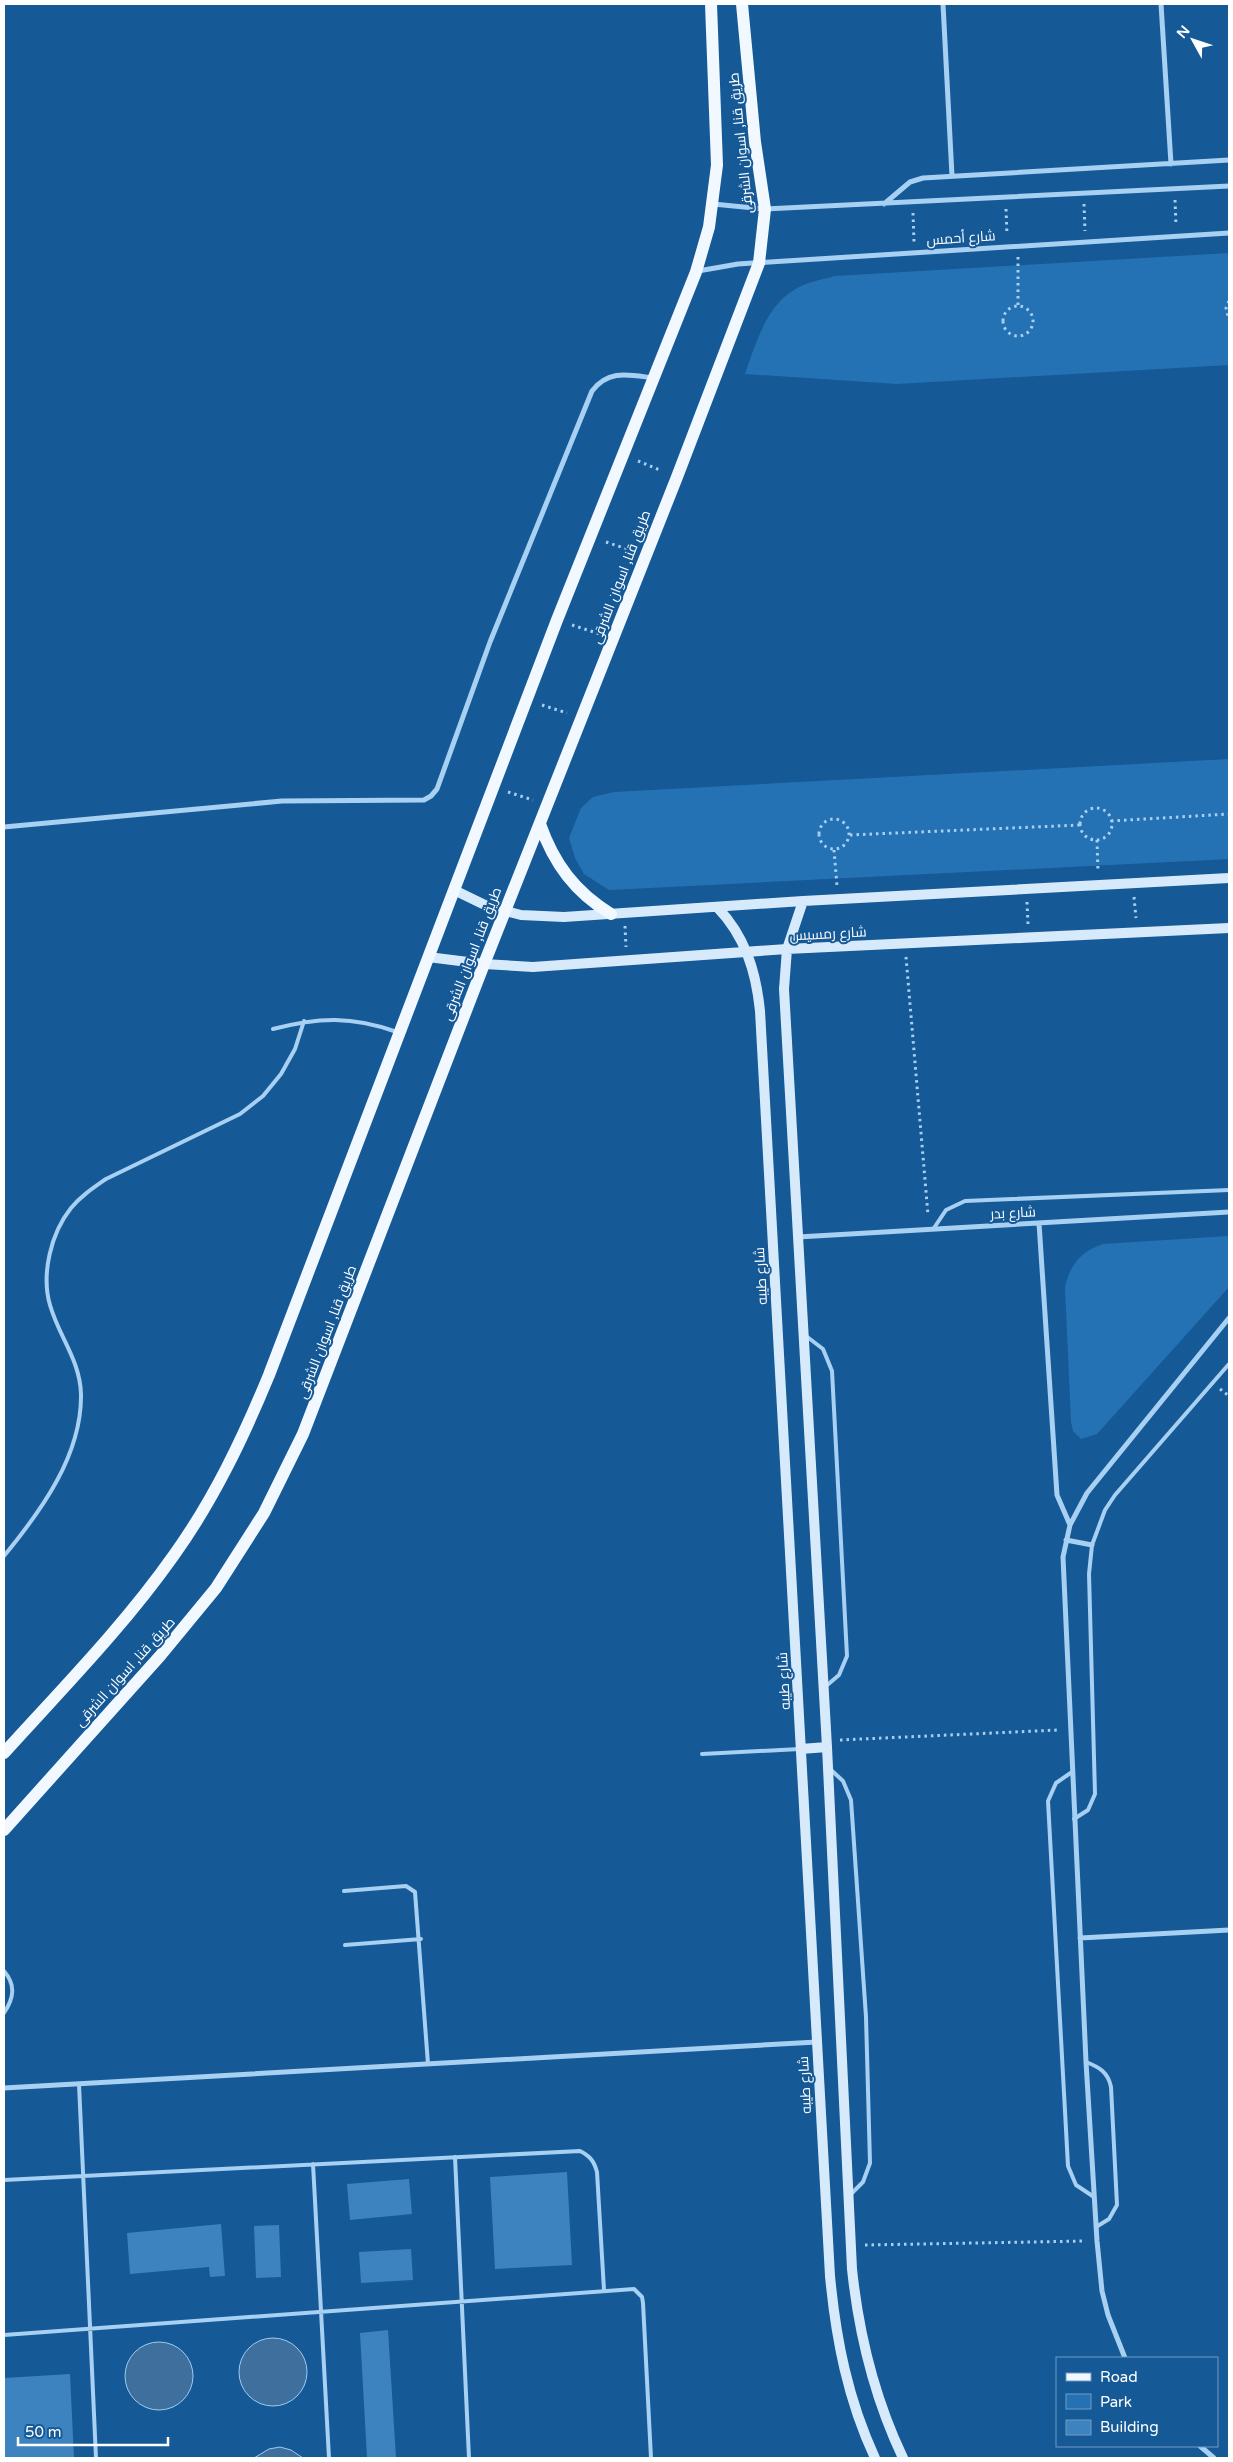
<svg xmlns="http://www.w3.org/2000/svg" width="1233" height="2462" font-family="'Varela Round',Cairo,sans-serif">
<rect width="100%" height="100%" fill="#155997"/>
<path fill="#2472b4" d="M1229 253V365L897 384 745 374C755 346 766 306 794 290 806 282 821 280 835 276Z
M1229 759V859L609 890 584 874 575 858 569 838 581 808 593 797 614 792Z
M1229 1236V1287L1097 1434 1081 1439 1073 1431 1071 1422 1065 1287C1070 1265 1081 1251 1103 1244Z"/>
<path fill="#3f6f9c" stroke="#9accf5" d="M239 2372a34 34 0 1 1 68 0a34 34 0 1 1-68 0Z
M125 2376a34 34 0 1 1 68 0a34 34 0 1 1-68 0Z
M280 2447 291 2450 303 2458H254L269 2449Z"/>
<path fill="#3d83bf" d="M567 2172 572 2265 495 2269 490 2177Z
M409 2179 412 2214 350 2220 347 2184Z
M221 2224 225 2276 210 2277 209 2267 130 2274 127 2233Z
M279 2225 281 2277 256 2278 254 2226Z
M411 2249 413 2280 361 2283 359 2252Z
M388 2330 396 2458H367L360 2333Z
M70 2374 74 2458H4V2378Z"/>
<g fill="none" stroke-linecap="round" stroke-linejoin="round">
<path stroke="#a7d0f2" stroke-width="3" stroke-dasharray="2.5 4" stroke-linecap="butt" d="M1175 200 1176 226
M1084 204 1085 231
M1006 209 1007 235
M913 213 914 242
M1018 257V306
M1229 301 1226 308 1229 320
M1003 321a15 15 0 1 1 30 0a15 15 0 1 1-30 0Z
M638 461 662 471
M606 542 630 550
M572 625 600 634
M542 705 567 713
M508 792 533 800
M1080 824a16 16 0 1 1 32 0a16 16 0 1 1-32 0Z
M819 834a15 15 0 1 1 30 0a15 15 0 1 1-30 0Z
M1111 821 1229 814
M850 835 1080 825
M1097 840 1098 872
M834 850 837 886
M1134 897 1136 918
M1027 902 1028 924
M625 926 626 947
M906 957 928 1215
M1220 1389 1229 1396
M840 1740 1058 1730
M865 2245 1086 2241"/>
<path stroke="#a7d0f2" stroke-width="4" d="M273 1029C319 1017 352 1016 397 1032
M934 1228 946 1210 965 1201 1229 1190
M806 1336 823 1349 832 1371 847 1656 839 1675 825 1687
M4 1556C41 1511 82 1455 81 1394 80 1360 59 1337 50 1305 41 1274 51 1233 71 1208 81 1196 93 1188 106 1179L240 1114 263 1096 281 1074 295 1049 304 1021
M702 1754 800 1749
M830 1769 843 1781 851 1800 866 2017 870 2163 863 2182 849 2196
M1072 1772 1056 1783 1048 1801 1068 2166 1076 2185 1094 2197
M1074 1819 1088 1810 1095 1794 1089 1574 1092 1545 1105 1510 1115 1495 1229 1364
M344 1891 406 1886 415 1892 428 2064
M345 1945 421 1939
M4 1971C16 1985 14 1998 4 2013
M1086 2062C1099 2067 1108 2072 1111 2087L1117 2205 1109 2219 1096 2227
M79 2084 96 2458
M455 2157 469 2458
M313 2164 329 2458
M4 2180 580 2151C590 2156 594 2161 597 2172L604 2290
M4 2335 634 2289 642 2297 643 2303 651 2458"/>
<path stroke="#a7d0f2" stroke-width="5" d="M943 4 952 176
M1161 4 1171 164
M713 204 765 209 1229 186
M884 204 910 182 923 178 1229 160
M698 271 738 264 1229 233
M4 827 282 801 424 800 431 796 437 789 490 642 592 391C609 369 629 375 654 378
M1039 1223 1057 1495 1070 1525
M798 1237 1229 1212
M1066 1540 1092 1545
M1080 1938 1229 1930
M4 2088 817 2042
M1125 2358 1108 2315 1102 2291 1097 2241 1086 2062 1063 1557 1070 1525 1087 1493 1229 1318
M1200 2446 1214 2458"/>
<path stroke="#d6eafc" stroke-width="10" d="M454 890 487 906 521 915 564 917 803 901 1229 878
M803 901 787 949 784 989 827 1747 852 2269C859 2336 874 2397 903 2458
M717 907C745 936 756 971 760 1011L830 2276C836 2340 848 2400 875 2458
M428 957 484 964 533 967 787 949 1229 928
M801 1749 827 1747"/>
<path stroke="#f2f8ff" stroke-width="12" d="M540 824C554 864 575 892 611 914
M4 1753C62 1689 124 1626 174 1555 214 1499 243 1438 269 1375L557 620 696 272 709 227 717 165 711 4
M4 1830 160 1656 216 1588 264 1513 303 1434 484 964 677 477 759 263 765 209 755 142 742 4"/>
</g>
<g text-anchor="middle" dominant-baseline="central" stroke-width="4" stroke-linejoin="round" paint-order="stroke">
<g font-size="14" fill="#fff" stroke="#155997">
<text transform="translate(741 143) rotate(-96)">طريق قنا, اسوان الشرقى</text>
<text transform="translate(961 238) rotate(-4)">شارع أحمس</text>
<text transform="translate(621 577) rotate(-69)">طريق قنا, اسوان الشرقى</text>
<text transform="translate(828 934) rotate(-3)">شارع رمسيس</text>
<text transform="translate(472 954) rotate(-69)">طريق قنا, اسوان الشرقى</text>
<text transform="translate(1013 1213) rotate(-3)">شارع بدر</text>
<text transform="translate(761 1276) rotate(-93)">شارع طيبه</text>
<text transform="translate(327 1332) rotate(-69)">طريق قنا, اسوان الشرقى</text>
<text transform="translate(125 1672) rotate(-48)">طريق قنا, اسوان الشرقى</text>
<text transform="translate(784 1681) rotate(-93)">شارع طيبه</text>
<text transform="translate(805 2085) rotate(-93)">شارع طيبه</text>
</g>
</g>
<rect width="1233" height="2462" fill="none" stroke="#ffffff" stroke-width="10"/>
<rect x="1056" y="2357" width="162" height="90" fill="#155997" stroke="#739bc1"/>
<rect x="1066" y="2373" width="25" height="8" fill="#f2f8ff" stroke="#739bc1"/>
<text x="1100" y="2382" font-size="15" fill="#ffffff">Road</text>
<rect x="1066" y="2394" width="25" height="15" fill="#2472b4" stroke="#739bc1"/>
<text x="1100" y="2407" font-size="15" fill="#ffffff">Park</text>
<rect x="1066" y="2420" width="25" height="15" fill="#3d83bf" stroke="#739bc1"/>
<text x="1100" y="2432" font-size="15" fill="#ffffff">Building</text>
<g transform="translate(1193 40) rotate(310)" stroke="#155997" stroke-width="4" paint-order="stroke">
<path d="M0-4L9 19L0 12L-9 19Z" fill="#ffffff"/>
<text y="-8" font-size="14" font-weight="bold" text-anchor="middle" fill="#ffffff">N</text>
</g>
<path d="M18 2437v8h150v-8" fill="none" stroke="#ffffff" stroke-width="2.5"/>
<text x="25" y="2437" font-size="15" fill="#ffffff" stroke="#155997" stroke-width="4" paint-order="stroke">50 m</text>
</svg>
